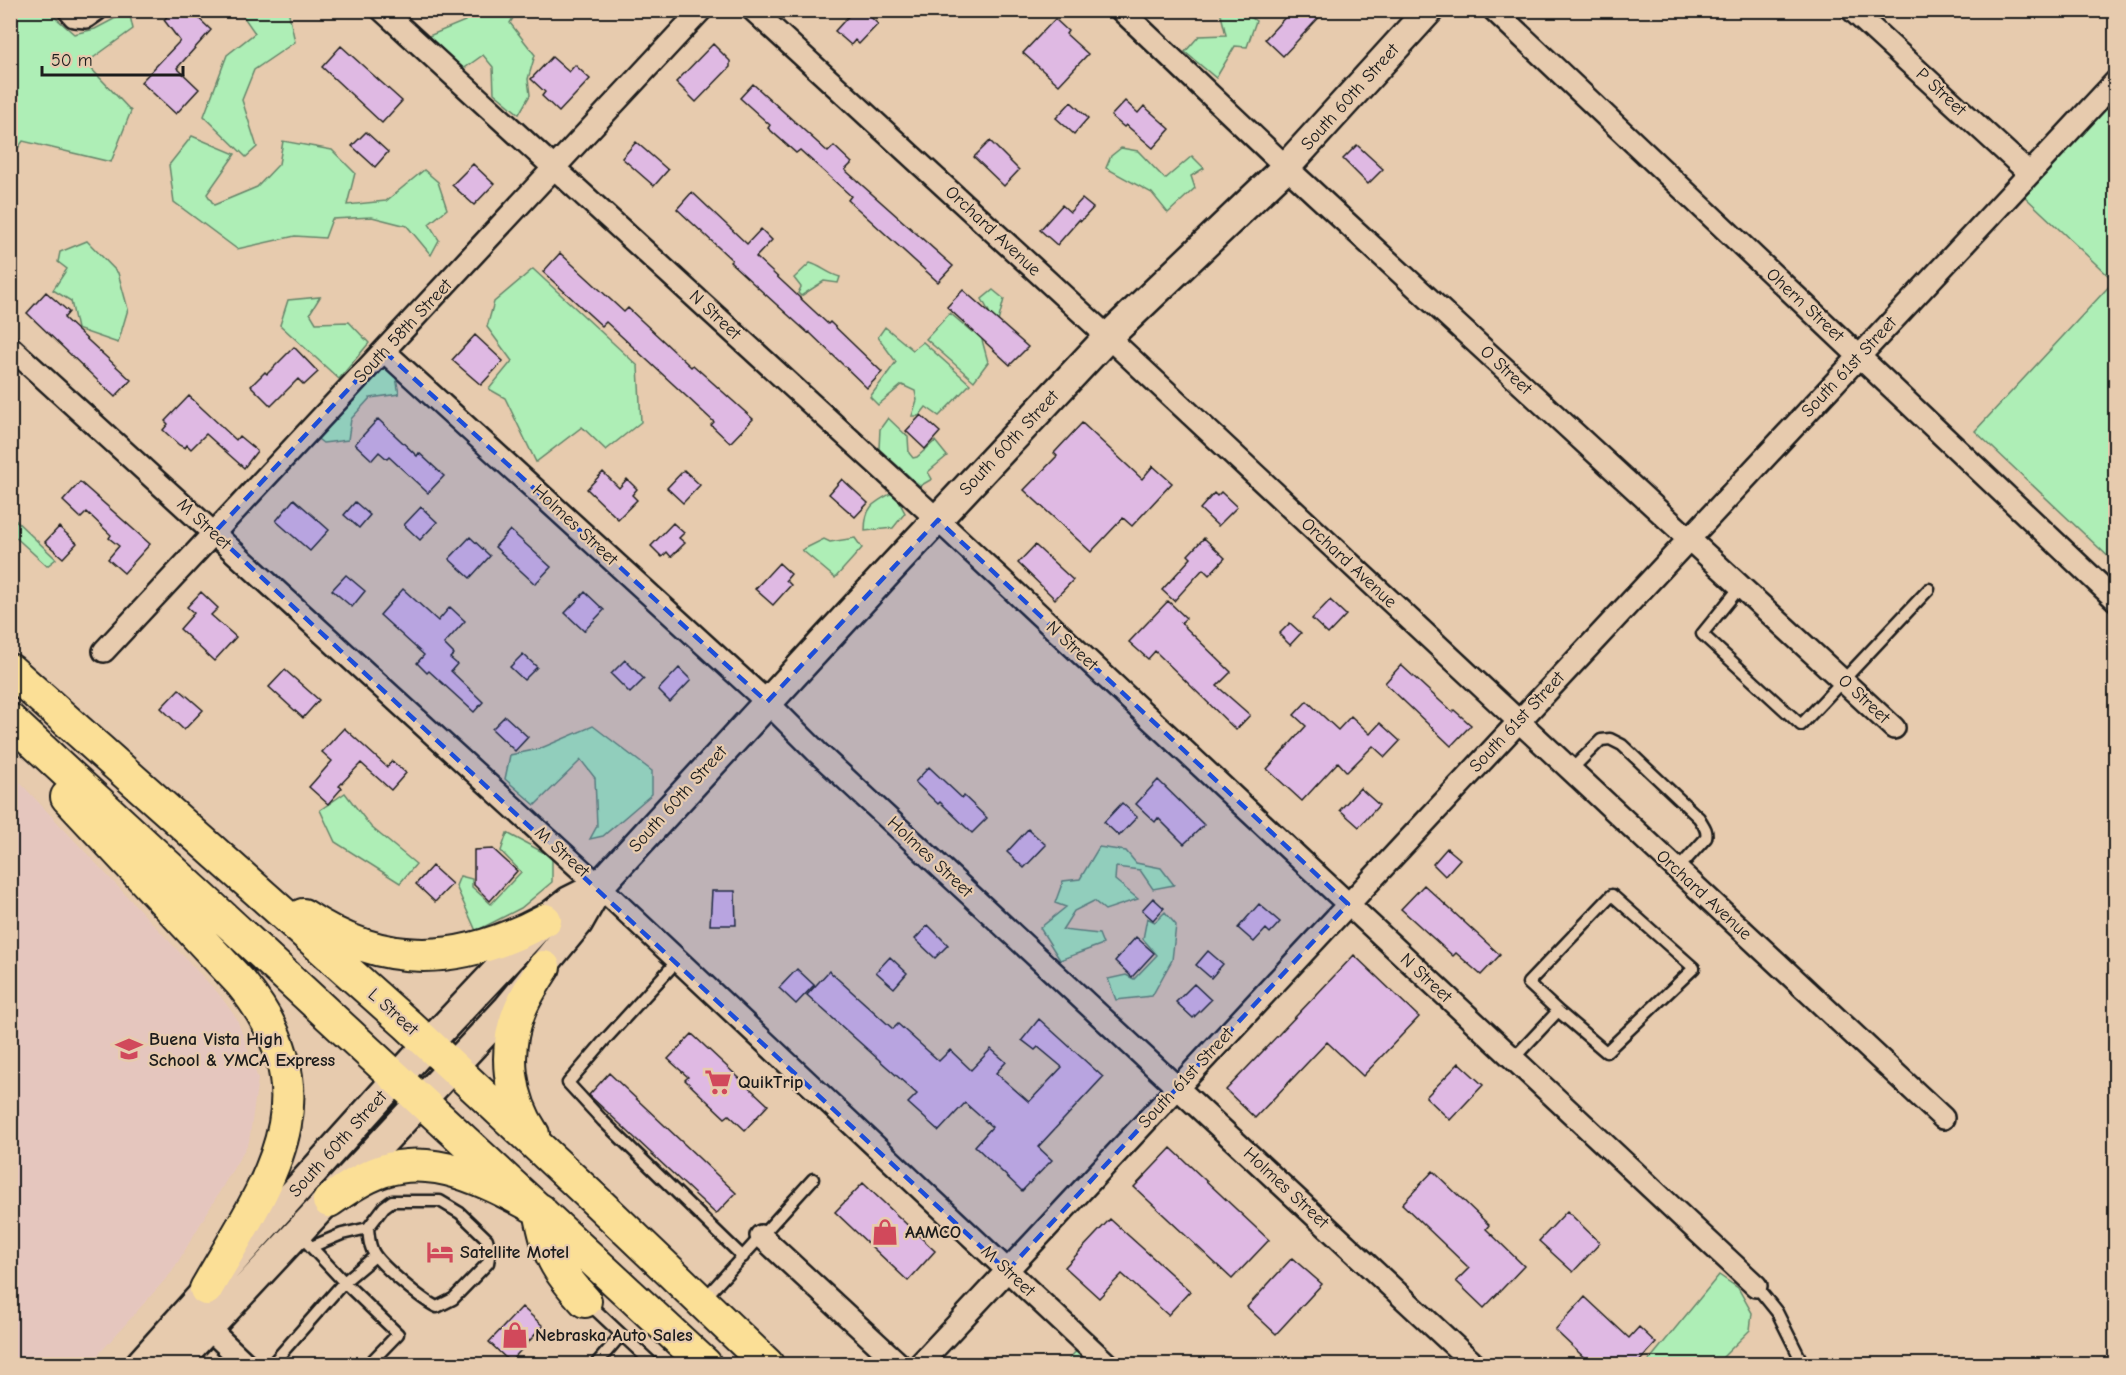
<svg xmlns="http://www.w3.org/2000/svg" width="2126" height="1375" font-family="'Comic Neue',sans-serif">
<rect width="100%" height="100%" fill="#e7cbae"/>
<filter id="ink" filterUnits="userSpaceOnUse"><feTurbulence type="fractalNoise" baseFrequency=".0167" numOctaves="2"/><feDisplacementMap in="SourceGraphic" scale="12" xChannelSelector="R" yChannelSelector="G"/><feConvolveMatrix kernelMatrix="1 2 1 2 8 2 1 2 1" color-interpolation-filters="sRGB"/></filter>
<g filter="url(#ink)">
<path fill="#e5c6be" d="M10 772 219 994 237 1019 258 1079 249 1142 172 1272 90 1364H11Z"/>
<path fill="#aeeeb6" stroke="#658569" stroke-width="1.5" d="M10 11H48L74 34 95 29 129 11 133 29 86 63 131 111 111 162 23 141 11 158Z
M249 11H291L289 14 295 42 254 70 242 100 257 147 246 157 204 116 227 55 255 33 243 16Z
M467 11H517L510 23 535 55 528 79 530 95 519 114 494 93 493 67 483 55 459 72 424 38 465 21Z
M1220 11H1248L1245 13 1256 21 1247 47 1235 46 1216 78 1185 52 1199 36 1226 35Z
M2115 97V563L1975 431 2114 281 2024 196Z
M192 136 235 154 207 194 214 205 257 187 279 164 283 141 332 150 355 173 347 205 386 201 424 170 438 182 447 209 429 224 439 240 431 255 407 226 372 217 332 219 325 238 295 236 237 249 174 202 169 165Z
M1121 148 1138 151 1165 179 1192 156 1204 168 1191 176 1195 188 1168 213 1152 193 1106 168 1111 156Z
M87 241 118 273 128 309 118 343 77 329 71 301 53 290 67 269 58 262 60 252Z
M810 263C821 266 828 274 840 277L838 283 824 281 801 296 798 293 801 287 794 278Z
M533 269 638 366 641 422 606 450 582 427 536 462 505 398 489 389 512 361 487 327 494 302Z
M993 290 1004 299 998 322 982 340 988 362 974 381 926 339 950 313 972 332 989 312 982 299Z
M320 297 310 313 316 323 349 322 369 343 339 379 280 325 288 300Z
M885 327 913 350 923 342 970 384 939 416 926 407 919 416H912L917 400 915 391 902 385 878 405 870 397 896 362 878 337Z
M376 362 394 366 399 394 370 398 351 419 348 440 323 443 310 433Z
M888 418 908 437 909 453 913 458 917 457 935 441 947 456 928 472 932 479 920 486 879 449 880 429Z
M894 492 905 513 893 528 865 531C865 506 873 503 894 492Z
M11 516 56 559 47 566 11 533Z
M855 538 862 548 835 578 802 550 824 539 830 542Z
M593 726 652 771V794L603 836 590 839 597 826 595 778 581 760 535 805 505 779 510 755 539 749Z
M345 793 371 827 416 864 400 883 335 842 320 810Z
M507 833 552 857V882L521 908 476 931 456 886 460 876 472 879V887L491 904 521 872 501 851Z
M1099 847 1126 851 1136 863 1161 868 1174 885 1153 889 1140 870 1116 867 1115 880 1138 899 1105 910 1094 901 1074 911 1062 930 1099 934 1103 944 1060 960 1040 928 1066 907 1055 903 1063 881 1080 879Z
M1165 912 1176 925 1172 960 1152 996 1116 1000 1108 979 1126 975 1134 979 1157 955 1143 939 1147 918 1155 922Z
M1719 1275 1738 1288 1752 1313 1750 1330 1716 1364H1646Z
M1076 1351 1090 1364H1065Z"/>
<path fill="#dfb9e3" stroke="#1c1c1c" stroke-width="1.5" d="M173 10H190L211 30 177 68 199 89 176 114 141 82 180 41 164 20Z
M854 10H863L878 24 859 44 855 40 851 45 835 31Z
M1292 10H1326L1283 56 1265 39Z
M1055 19 1068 31 1066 34 1088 54 1059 85 1023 53Z
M713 44 730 61V67L696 102 676 82Z
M341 46 402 101 382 123 322 67Z
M552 57 569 72 575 65 590 79 559 112 542 96 545 92 531 79Z
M753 84 828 152 834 146 852 163 845 170 953 266 938 282 848 200 851 196 800 150 796 153 768 128 770 125 740 98Z
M1125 101 1138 113 1144 106 1170 129 1153 148 1126 125 1124 127 1111 116Z
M1071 102 1088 118 1074 134 1056 118Z
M366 132 388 152 375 167 352 146Z
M990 141 1019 170 1004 186 974 157Z
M636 142 668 170 654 186 622 158Z
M1357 145 1383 169 1368 184 1343 159Z
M473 164 494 184 474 205 452 185Z
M692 192 747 244 761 229 772 240 756 257 828 324 830 322 882 372 867 388 809 332 808 333 755 285 730 262 732 260 677 209Z
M1082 199 1093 208 1081 221 1079 220 1057 245 1040 230 1062 205 1070 212Z
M560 253 624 312 628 308 691 367 693 365 753 419 730 443 711 425 714 422 606 322 602 326 543 272Z
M963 290 1028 347 1010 365 947 307Z
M46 292 69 312 64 318 131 380 115 397 27 313Z
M475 335 503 361 481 385 452 360Z
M294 347 318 372 304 385 298 379 271 406 251 386 265 372 267 374Z
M189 396 236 440 239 436 257 451 244 468 206 434 191 449 187 445 185 448 179 445 163 430 168 424 165 421Z
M921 415 940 432 925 449 906 431Z
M378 419 417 456 419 453 444 476 428 493 389 457 387 459 379 452 372 460 355 444Z
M1082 423 1142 479 1153 466 1172 483 1132 526 1123 518 1091 552 1024 490 1057 456 1054 453Z
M684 470 700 485 683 503 667 488Z
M603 472 619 488 627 479 637 489 632 495 637 500 618 519 587 489Z
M842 479 868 503 855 517 829 494Z
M80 482 150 544 124 573 108 559 119 546 109 538 111 535 87 512 81 518 63 501Z
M1221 492 1237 507 1218 526 1200 509 1214 493 1217 496Z
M294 499 329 530 310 551 276 521Z
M355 502 370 515 359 528 344 515Z
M421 507 437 522 420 540 404 525Z
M673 523 684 533 679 538 685 543 671 557 667 552 662 557 651 546Z
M59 527 77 543 63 558 45 542Z
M510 530 551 567 535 584 495 547Z
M470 537 490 556 470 578 449 559Z
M1204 538 1225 558 1209 575 1203 569 1174 601 1162 590 1191 558 1188 555Z
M1035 545 1073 580 1055 599 1018 563Z
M779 563 791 574 786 580 791 585 773 605 755 589Z
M346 575 365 591 352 607 332 590Z
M403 589 438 621 450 607 465 621 444 644 454 654 450 658 457 664 451 671 483 702 474 712 429 671 427 673 417 663 424 655 380 615Z
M201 592 218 608 211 615 236 637 214 661 180 629 194 613 187 607Z
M585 592 604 610 584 631 565 613Z
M1330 600 1346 615 1328 634 1312 619Z
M1168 601 1186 618 1181 623 1231 672 1217 686 1250 715 1236 730 1155 651 1148 659 1129 642Z
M1290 623 1301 633 1290 645 1279 634Z
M523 654 537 667 524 680 510 667Z
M625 660 644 679 630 693 611 674Z
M1401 665 1452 712 1454 710 1471 725 1451 746 1385 683Z
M679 668 691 680 670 702 658 690Z
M285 670 319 700 303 718 269 687Z
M179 689 203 710 184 730 161 708Z
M1307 701 1338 730 1351 716 1370 734 1380 723 1400 741 1385 757 1373 746 1347 772 1338 762 1302 801 1267 769 1306 726 1294 715Z
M505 716 528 737 515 751 492 729Z
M344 728 387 767 392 761 406 773 391 790 361 763 339 786 342 788 328 804 309 787 332 761 322 752Z
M929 767 962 798 964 796 987 818 972 833 940 802 938 804 915 782Z
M1158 780 1204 825 1184 844 1158 818 1155 822 1136 804Z
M1360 788 1379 805 1359 827 1340 810Z
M1122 803 1137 817 1119 836 1104 822Z
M1028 829 1046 845 1024 868 1007 852Z
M1447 848 1460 859 1445 876 1433 864Z
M493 849 517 871 490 901 474 885V850Z
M432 866 452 884 435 902 416 884Z
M1424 885 1500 955 1481 975 1456 953 1453 956 1401 909Z
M712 891H735L736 925H710Z
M1153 898 1164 908 1153 920 1142 910Z
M1259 904 1280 922 1270 933 1266 929 1254 942 1238 928Z
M928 925 948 945 935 958 915 939Z
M1136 937 1154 953 1132 977 1115 961Z
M1208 951 1223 964 1211 978 1196 965Z
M1354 955 1419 1017 1363 1076 1327 1042 1255 1118 1226 1090Z
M890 957 907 973 894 988 876 972Z
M797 969 814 985 796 1004 779 988Z
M829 971 893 1029 898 1024 939 1061 950 1050 971 1070 991 1049 1006 1062 996 1073 1029 1102 1062 1067 1038 1047 1035 1050 1022 1040 1039 1019 1103 1077 1038 1147 1052 1160 1022 1191 975 1146 992 1127 965 1103 939 1131 908 1103 917 1094 807 995Z
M1194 984 1211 1000 1193 1018 1176 1002Z
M692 1034 768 1105 745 1130 729 1115 725 1118 685 1080 688 1077 668 1059Z
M1459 1063 1483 1085 1450 1120 1426 1097Z
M609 1073 736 1193 716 1214 589 1095Z
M1171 1148 1269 1240 1232 1279 1134 1187Z
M1433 1171 1489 1225 1486 1229 1524 1266 1484 1308 1456 1281 1469 1268 1402 1204Z
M863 1183 935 1251 908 1281 835 1212Z
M1567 1211 1600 1243 1573 1272 1539 1241Z
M1110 1219 1190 1291 1168 1315 1122 1274 1099 1298 1065 1267Z
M1292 1258 1322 1284 1276 1334 1247 1307Z
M1585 1297 1629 1338 1639 1327 1656 1343 1636 1365H1592L1555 1330Z
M522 1307 543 1326 510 1362 489 1342Z"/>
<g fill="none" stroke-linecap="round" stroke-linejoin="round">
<defs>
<path id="service" d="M1741 586 1702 634 1801 725 1929 589
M1571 770 1601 740 1610 739 1622 745 1699 818C1703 825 1708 830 1706 838L1677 870
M678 960 603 1042 568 1083 603 1121 743 1257
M1513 1059 1558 1011 1528 983 1612 895 1694 968 1606 1052 1558 1011
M392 1201H440L460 1213 487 1239 490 1251 488 1263 453 1299 437 1307C423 1301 383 1267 375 1255 369 1247 369 1237 368 1228L384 1207Z
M311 1247 342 1234 368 1228
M1756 1286 1777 1312 1803 1364
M704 1299 813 1179
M588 1303 653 1364
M272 1364 344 1282 298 1233
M369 1364 398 1334 344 1282 375 1256
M596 1364 621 1335"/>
<path id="minor" d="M69 10 74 16 86 17 96 10
M382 10 938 520 1756 1286
M753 10 1108 337 1943 1118
M1121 10 1286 167 1894 728
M1494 10 2116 600
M1852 10 2029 173
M10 347 599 886 1107 1364
M384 351 767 702 818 753 1474 1364
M104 651 701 10
M761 1236 899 1364
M208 1328 246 1364
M920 1364 2116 81"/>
<path id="secondary" d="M140 1364 428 1044 545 920 569 901 599 886
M175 1364 508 1008 578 923 599 886 886 574 1108 337 1286 167 1429 10"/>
<path id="primary" d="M10 670 408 1025 592 1197 767 1364
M10 720 705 1364
M67 797 241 983C335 1098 267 1183 206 1289
M303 915C385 970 461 965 545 920
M533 1134C509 1099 503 1052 519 1012 525 996 535 981 544 967
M329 1201C345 1190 362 1178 382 1171 437 1152 493 1185 540 1210 548 1255 555 1268 585 1301"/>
</defs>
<use href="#service" stroke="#1c1c1c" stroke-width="15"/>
<use href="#minor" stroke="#1c1c1c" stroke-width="26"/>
<use href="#secondary" stroke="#1c1c1c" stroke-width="33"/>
<use href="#primary" stroke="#1c1c1c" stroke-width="36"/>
<use href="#service" stroke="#e7cbae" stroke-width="10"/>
<use href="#minor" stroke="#e7cbae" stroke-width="21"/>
<use href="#secondary" stroke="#e7cbae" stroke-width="28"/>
<use href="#primary" stroke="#fbdf96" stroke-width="32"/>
</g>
</g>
<path fill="#1d4ed8" fill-opacity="0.2" stroke="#1d4ed8" stroke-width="4.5" stroke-dasharray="12 8" stroke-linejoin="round" d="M384 351 767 702 938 520 1348 904 1007 1271 214 533Z"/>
<defs>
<symbol id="school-bare" viewBox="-9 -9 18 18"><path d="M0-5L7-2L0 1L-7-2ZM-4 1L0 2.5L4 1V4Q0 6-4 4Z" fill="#d1495b" stroke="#e7cbae" stroke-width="2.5" paint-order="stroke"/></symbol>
<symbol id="supermarket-bare" viewBox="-9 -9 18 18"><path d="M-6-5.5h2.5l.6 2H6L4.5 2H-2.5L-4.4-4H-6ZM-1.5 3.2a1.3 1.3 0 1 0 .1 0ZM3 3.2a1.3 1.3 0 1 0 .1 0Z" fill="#d1495b" stroke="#e7cbae" stroke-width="2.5" paint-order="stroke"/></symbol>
<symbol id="shop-bare" viewBox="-9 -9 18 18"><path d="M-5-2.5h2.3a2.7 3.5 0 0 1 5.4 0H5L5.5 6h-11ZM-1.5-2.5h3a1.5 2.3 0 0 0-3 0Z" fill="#d1495b" stroke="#e7cbae" stroke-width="2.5" paint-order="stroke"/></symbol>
<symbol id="hotel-bare" viewBox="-9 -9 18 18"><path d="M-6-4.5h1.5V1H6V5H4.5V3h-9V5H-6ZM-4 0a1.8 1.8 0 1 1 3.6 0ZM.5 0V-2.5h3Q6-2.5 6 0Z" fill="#d1495b" stroke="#e7cbae" stroke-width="2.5" paint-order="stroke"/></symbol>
</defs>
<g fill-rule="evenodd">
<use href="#school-bare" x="110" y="1030" width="38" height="38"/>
<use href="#supermarket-bare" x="699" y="1063" width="38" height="38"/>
<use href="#shop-bare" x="866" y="1213" width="38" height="38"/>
<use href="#hotel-bare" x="421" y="1233" width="38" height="38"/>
<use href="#shop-bare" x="496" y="1316" width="38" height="38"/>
</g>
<g text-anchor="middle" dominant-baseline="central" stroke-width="4.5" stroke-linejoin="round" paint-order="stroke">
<g font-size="18" fill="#1c1c1c" stroke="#e7cbae">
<text transform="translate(1941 92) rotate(43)">P Street</text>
<text transform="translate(1350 97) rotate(-48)">South 60th Street</text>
<text transform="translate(993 231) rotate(43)">Orchard Avenue</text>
<text transform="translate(1805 305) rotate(43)">Ohern Street</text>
<text transform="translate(715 315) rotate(43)">N Street</text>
<text transform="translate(403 331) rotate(-47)">South 58th Street</text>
<text transform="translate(1849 367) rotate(-47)">South 61st Street</text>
<text transform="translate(1506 370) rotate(43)">O Street</text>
<text transform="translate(1009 443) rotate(-47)">South 60th Street</text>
<text transform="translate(204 524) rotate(43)">M Street</text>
<text transform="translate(575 525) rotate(43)">Holmes Street</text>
<text transform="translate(1349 563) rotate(43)">Orchard Avenue</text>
<text transform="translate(1072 646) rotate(43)">N Street</text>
<text transform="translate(1864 699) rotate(43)">O Street</text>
<text transform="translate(1517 722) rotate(-47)">South 61st Street</text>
<text transform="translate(678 799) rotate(-48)">South 60th Street</text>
<text transform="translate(562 852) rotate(42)">M Street</text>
<text transform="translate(930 857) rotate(43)">Holmes Street</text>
<text transform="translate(1704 895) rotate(43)">Orchard Avenue</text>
<text transform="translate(1426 978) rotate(43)">N Street</text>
<text transform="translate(393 1012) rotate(42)">L Street</text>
<text transform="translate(1186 1078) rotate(-47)">South 61st Street</text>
<text transform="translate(338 1144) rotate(-48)">South 60th Street</text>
<text transform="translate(1286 1188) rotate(43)">Holmes Street</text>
<text transform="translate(1008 1271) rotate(43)">M Street</text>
</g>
<g font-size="18" font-weight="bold" fill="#1c1c1c" stroke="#e7cbae" text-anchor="start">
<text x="149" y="1039">Buena Vista High<tspan x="149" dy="21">School &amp; YMCA Express</tspan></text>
<text x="738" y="1082">QuikTrip</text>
<text x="905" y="1232">AAMCO</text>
<text x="460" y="1252">Satellite Motel</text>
<text x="535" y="1335">Nebraska Auto Sales</text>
</g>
</g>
<rect width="2126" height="1375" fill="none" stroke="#e7cbae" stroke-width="36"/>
<rect x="18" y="18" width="2090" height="1339" fill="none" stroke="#1c1c1c" stroke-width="2" filter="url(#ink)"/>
<path d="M42 66v9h141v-9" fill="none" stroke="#1c1c1c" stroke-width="3"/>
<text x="51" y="66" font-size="18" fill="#1c1c1c" stroke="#e7cbae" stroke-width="4.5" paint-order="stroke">50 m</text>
</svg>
